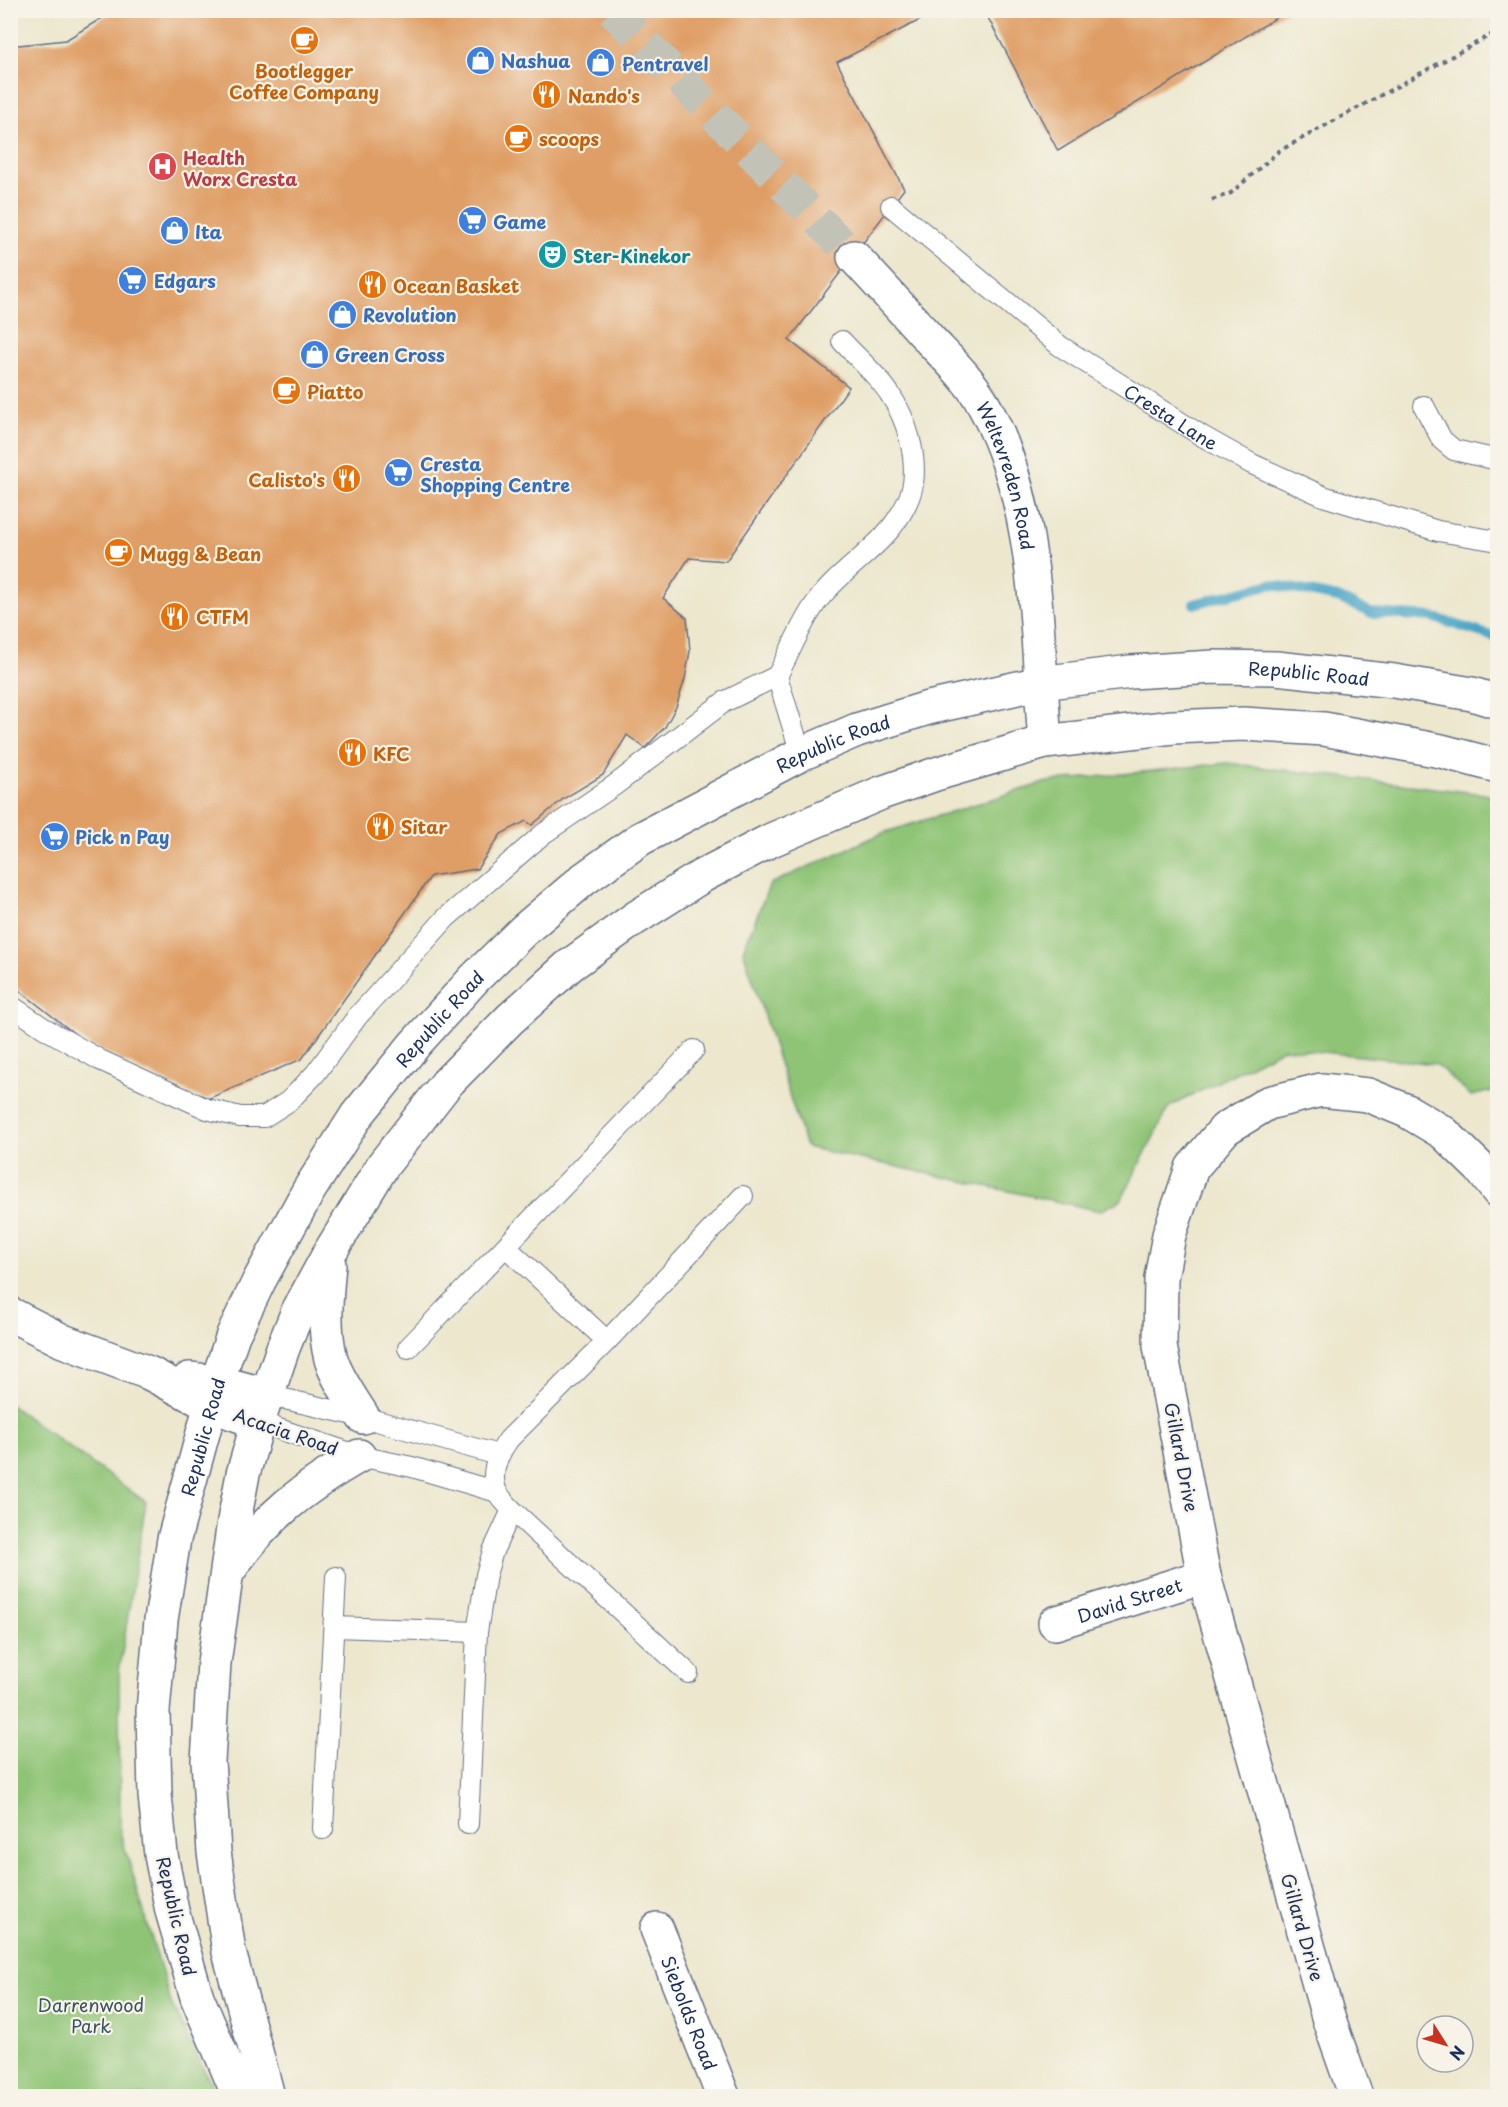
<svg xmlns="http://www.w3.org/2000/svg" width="1508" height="2107" font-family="'Playpen Sans',sans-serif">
<rect width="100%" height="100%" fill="#f7f3e8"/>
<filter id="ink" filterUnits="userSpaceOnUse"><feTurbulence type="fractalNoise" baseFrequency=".0167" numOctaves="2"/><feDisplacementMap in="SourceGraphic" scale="12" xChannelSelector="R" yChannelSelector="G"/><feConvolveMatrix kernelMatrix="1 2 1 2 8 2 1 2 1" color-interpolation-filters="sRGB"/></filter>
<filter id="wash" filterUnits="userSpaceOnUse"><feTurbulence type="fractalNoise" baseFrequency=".008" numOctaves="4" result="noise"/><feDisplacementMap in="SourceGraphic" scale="24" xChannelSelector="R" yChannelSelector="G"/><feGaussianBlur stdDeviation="1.35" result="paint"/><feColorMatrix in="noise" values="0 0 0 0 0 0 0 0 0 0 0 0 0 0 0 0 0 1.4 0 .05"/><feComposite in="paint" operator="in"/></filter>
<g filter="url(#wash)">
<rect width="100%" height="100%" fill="#ece7cd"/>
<path fill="#8fc476" stroke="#557a6a" stroke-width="1.5" d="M1227 763 1484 794 1497 798V1090L1471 1096 1436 1064 1284 1048 1169 1107 1121 1200 1100 1211 806 1147 743 950 770 884 883 833 1047 782Z
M10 1405 146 1502 119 1672 120 1832 171 2003 217 2096H11Z"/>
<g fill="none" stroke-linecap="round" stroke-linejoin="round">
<path stroke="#49a5c7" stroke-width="10" d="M1194 604 1271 584 1338 598 1371 613 1432 617 1498 638"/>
</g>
<g id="blocks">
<path fill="#df9e65" d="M115 10H940L837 62 904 189 789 340 849 387 726 561 689 558 663 598 687 618 690 651 685 679 676 707 665 727 645 748 627 735 603 775 563 799 532 825 526 821 501 834 477 869 431 876 302 1059 205 1100 89 1045 10 983V46L66 40Z
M984 10H1289L1058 151Z"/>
</g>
</g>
<g filter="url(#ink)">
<use href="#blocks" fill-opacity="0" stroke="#646f85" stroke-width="1.5"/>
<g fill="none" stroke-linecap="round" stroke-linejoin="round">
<path stroke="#c2c2b7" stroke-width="33" stroke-dasharray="33 16" stroke-linecap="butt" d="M612 10 854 257"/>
<defs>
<g id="service">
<path id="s1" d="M891 206 1060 346 1202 436 1252 464 1323 496 1438 531 1498 541"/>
<path d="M1424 406 1442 440 1454 450 1498 460"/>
<path d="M777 676C790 653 800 625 816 603 835 577 863 559 885 535 897 522 910 502 913 484 917 455 907 420 891 396 880 377 857 358 842 341"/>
<path d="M10 1005 44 1028 100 1060 207 1109 240 1117H264L289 1101 315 1074 357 1017 446 918 543 834 615 785 724 702 777 676 801 754"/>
<path d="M506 1247 607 1341"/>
<path d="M408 1348 694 1050"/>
<path d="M267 1395 363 1417 498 1455"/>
<path d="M258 1422 359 1456 412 1467 497 1492"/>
<path d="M334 1627 477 1632"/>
<path d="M688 1673 512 1510C507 1504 499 1497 496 1490 490 1472 498 1454 509 1439L607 1341 743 1196"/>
<path d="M468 1824 477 1632 486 1575 493 1551 512 1510"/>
<path d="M323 1829 336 1577"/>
</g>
<g id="minor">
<path d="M10 1314 63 1341 149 1373 210 1405 258 1422"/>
<path d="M189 1379 217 1382 267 1395"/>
<path id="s2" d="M1055 1623 1204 1576"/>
<path id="s3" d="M657 1929 723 2096"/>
<path d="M1356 2096 1329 2020 1204 1576 1160 1346 1161 1278 1169 1235 1192 1168 1225 1129 1268 1103 1321 1090 1368 1095 1407 1111 1444 1133 1480 1168 1498 1191"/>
</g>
<g id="tertiary">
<path id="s4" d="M854 257C880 285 906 313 931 341 949 360 968 378 981 400 1039 502 1036 629 1045 742"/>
</g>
<g id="secondary">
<path d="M329 1265C326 1296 323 1329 331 1359 337 1379 352 1399 363 1417"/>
<path d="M229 1570C265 1517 305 1487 359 1456"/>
<path id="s5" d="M239 2096 197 1997 172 1911 161 1855 155 1795 153 1711 161 1620 174 1539 217 1382 233 1335 259 1281 309 1190 357 1115 415 1044 474 979 523 931 584 879 640 839 801 754 857 730 928 708 1040 683 1131 672 1214 667 1276 668 1394 681 1472 694 1498 702"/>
<path d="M268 2096 229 1952 214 1852 208 1761 214 1663 234 1521 243 1474 258 1422 283 1348 298 1311 330 1252 383 1165 447 1083 510 1019 569 966 634 919 702 876 769 841 881 793 936 774 1045 742 1173 727 1243 724 1324 729 1441 751 1498 766"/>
</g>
</defs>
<use href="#service" stroke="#646f85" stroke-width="22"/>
<use href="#minor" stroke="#646f85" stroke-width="36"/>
<use href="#tertiary" stroke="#646f85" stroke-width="36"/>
<use href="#secondary" stroke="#646f85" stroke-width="36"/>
<path stroke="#646f85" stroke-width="4" stroke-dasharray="4.5 4.5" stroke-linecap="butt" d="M1212 200 1231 193 1279 151 1498 31"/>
<use href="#service" stroke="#fff" stroke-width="20"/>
<use href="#minor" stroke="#fff" stroke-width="33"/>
<use href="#tertiary" stroke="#fff" stroke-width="33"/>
<use href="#secondary" stroke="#fff" stroke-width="33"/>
</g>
</g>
<defs>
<symbol id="cafe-disc" viewBox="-11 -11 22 22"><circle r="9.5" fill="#e8710a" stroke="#f7f3e8"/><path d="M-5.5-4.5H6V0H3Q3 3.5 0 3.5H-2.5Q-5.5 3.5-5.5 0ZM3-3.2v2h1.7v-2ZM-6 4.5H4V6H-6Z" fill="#fff"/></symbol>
<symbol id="shop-disc" viewBox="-11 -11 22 22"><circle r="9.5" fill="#3f7fe0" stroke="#f7f3e8"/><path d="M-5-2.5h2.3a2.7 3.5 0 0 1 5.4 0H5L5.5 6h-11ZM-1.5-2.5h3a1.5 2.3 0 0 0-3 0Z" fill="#fff"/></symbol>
<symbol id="restaurant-disc" viewBox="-11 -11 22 22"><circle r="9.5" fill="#e8710a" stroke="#f7f3e8"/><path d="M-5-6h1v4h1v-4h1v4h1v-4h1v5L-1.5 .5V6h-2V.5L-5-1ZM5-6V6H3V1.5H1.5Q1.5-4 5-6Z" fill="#fff"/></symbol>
<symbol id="hospital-disc" viewBox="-11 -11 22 22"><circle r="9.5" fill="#e0444e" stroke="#f7f3e8"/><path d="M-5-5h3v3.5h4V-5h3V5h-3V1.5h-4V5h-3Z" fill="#fff"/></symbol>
<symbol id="supermarket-disc" viewBox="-11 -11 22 22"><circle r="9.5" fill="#3f7fe0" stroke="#f7f3e8"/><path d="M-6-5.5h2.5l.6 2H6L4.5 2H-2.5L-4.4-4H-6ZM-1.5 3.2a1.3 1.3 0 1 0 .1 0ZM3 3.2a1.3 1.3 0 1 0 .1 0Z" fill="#fff"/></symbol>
<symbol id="theatre-disc" viewBox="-11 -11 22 22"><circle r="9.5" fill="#0f9aa8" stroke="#f7f3e8"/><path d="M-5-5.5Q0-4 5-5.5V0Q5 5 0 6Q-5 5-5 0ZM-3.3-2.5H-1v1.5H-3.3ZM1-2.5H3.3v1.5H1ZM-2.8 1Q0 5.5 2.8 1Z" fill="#fff"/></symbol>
</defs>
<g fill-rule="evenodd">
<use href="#cafe-disc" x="288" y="24" width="33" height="33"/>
<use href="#shop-disc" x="464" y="44" width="33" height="33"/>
<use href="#shop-disc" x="584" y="46" width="33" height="33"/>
<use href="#restaurant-disc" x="530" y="78" width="33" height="33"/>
<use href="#cafe-disc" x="502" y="122" width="33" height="33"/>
<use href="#hospital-disc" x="146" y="150" width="33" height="33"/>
<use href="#supermarket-disc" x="456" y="204" width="33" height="33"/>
<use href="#shop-disc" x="158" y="214" width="33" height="33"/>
<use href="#theatre-disc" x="536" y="238" width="33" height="33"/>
<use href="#supermarket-disc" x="116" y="264" width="33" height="33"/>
<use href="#restaurant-disc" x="356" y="268" width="33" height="33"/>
<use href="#shop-disc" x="326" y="298" width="33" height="33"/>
<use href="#shop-disc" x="298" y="338" width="33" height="33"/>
<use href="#cafe-disc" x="270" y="374" width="33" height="33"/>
<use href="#supermarket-disc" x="382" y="456" width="33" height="33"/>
<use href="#restaurant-disc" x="330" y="462" width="33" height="33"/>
<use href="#cafe-disc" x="102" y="536" width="33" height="33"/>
<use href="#restaurant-disc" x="158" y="600" width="33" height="33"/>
<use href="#restaurant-disc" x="336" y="736" width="33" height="33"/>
<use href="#restaurant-disc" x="364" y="810" width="33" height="33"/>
<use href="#supermarket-disc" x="38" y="820" width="33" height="33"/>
</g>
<g text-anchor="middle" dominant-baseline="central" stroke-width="4.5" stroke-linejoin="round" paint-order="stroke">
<g font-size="18" font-weight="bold" fill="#366cbe" stroke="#f7f3e8" text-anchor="start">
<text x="501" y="60">Nashua</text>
<text x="622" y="63">Pentravel</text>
<text x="493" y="221">Game</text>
<text x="195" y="231">Ita</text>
<text x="154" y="280">Edgars</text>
<text x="363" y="314">Revolution</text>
<text x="335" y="354">Green Cross</text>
<text x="420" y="463">Cresta<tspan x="420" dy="21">Shopping Centre</tspan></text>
<text x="75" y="836">Pick n Pay</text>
</g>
<g font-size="18" font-weight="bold" fill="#c56008" stroke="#f7f3e8" text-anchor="start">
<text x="304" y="70" text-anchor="middle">Bootlegger<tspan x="304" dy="21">Coffee Company</tspan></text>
<text x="568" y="95">Nando's</text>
<text x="539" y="138">scoops</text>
<text x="393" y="285">Ocean Basket</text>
<text x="307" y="391">Piatto</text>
<text x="325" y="479" text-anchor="end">Calisto's</text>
<text x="140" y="553">Mugg &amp; Bean</text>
<text x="196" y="616">CTFM</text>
<text x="373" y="753">KFC</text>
<text x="401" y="826">Sitar</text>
</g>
<g font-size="18" font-weight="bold" fill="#be3a42" stroke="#f7f3e8" text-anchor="start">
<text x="183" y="157">Health<tspan x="183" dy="21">Worx Cresta</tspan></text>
</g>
<g font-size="18" font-weight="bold" fill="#0d838f" stroke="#f7f3e8" text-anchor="start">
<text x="573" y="255">Ster-Kinekor</text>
</g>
<g font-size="18" fill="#1b2f5e" stroke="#f7f3e8">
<text stroke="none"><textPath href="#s1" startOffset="351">Cresta Lane</textPath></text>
<text stroke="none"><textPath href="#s4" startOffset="272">Weltevreden Road</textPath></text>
<text stroke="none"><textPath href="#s5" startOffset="2136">Republic Road</textPath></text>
<text stroke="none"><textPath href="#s5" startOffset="1650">Republic Road</textPath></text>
<text stroke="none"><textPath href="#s5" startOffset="1164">Republic Road</textPath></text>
<text transform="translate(286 1431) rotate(19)">Acacia Road</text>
<text stroke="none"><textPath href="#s5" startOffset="678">Republic Road</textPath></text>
<text transform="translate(1182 1457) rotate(79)">Gillard Drive</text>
<text stroke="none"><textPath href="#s2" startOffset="78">David Street</textPath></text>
<text transform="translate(177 1916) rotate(77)">Republic Road</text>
<text transform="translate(1303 1927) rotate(74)">Gillard Drive</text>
<text stroke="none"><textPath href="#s3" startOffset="90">Siebolds Road</textPath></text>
</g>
<g font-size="18" fill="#385464" stroke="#f7f3e8">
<text x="91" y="2004">Darrenwood<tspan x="91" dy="21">Park</tspan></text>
</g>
</g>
<rect width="1508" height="2107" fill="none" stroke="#f7f3e8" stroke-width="36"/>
<g transform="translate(1445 2044) rotate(127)"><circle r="28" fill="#f7f3e8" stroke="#9fa5b1" stroke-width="1.5"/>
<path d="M0-4.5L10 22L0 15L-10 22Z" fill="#c8321e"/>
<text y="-9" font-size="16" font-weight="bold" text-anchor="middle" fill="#1b2f5e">N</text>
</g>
</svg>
